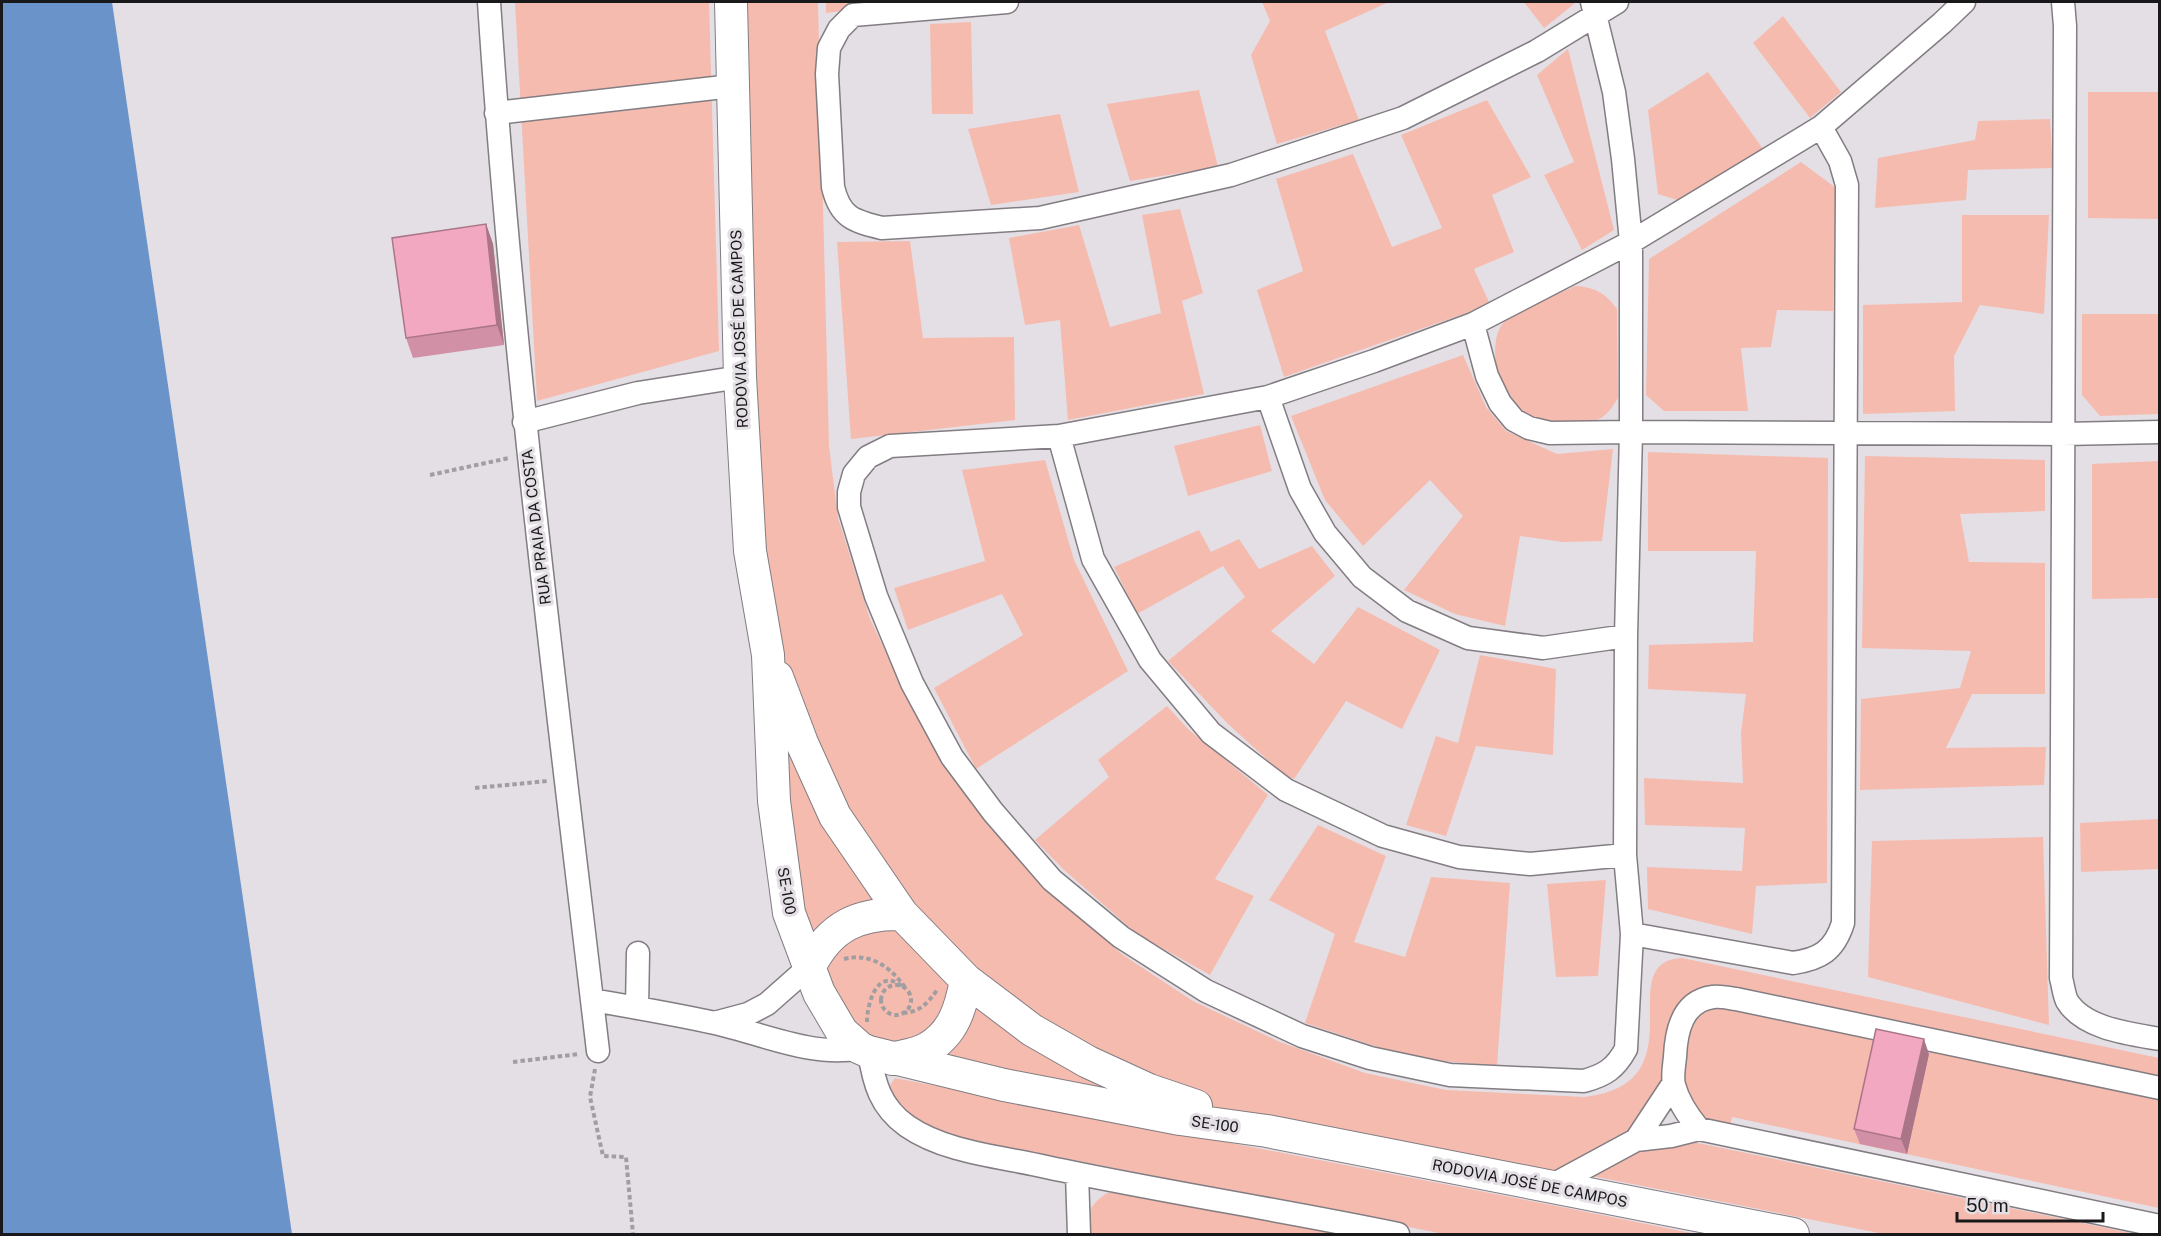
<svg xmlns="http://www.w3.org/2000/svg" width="2161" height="1236" font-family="'Public Sans',sans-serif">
<rect width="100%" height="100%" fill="#e4dfe5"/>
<path fill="#f6bbaf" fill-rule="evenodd" d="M515 2H709L719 351 537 401Z
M731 2H818L829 446 838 518 870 619 912 707 965 794 1046 887 1123 955 1193 1001 1280 1042 1365 1073 1446 1090 1585 1097C1702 1083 1609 961 1682 958L2159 1058V1208L1732 1117 1728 1135 1699 1129 1673 1084 1636 1140 1549 1187 1134 1100 869 1052 810 966 768 655ZM1885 1030 1932 1041 1929 1054Z
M826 2H913L826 13Z
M1262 2H1389L1325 31 1359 120 1277 144 1251 55 1270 21Z
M1524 2H1573L1574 4 1544 28Z
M1783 16 1841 92 1810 118 1753 43Z
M971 22 973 114H932L930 24Z
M1568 49 1614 230 1582 250 1544 175 1574 162 1537 75Z
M1708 72 1763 149 1680 201 1658 194 1648 110Z
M1199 90 1218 167 1130 181 1107 104Z
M2088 92H2159V219L2088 218Z
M1487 100 1531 177 1492 195 1514 252 1474 269 1489 302 1469 312 1284 377 1257 290 1303 271 1276 179 1353 154 1392 247 1442 228 1401 135Z
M1060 114 1079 192 991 205 968 129Z
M2050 119 2053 168 1968 170 1966 200 1875 208 1878 158 1975 140 1978 121Z
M1801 162 1836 188 1833 311 1777 310 1771 347 1741 348 1748 411H1664L1646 395 1649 259Z
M1180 209 1203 293 1182 301 1204 394 1068 420 1060 320 1025 325 1009 238 1079 225 1110 327 1161 313 1142 215Z
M1962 215H2049L2044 314 1980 305 1954 356 1955 411 1863 414V305L1962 302Z
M910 241 923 338 1014 337 1015 420 851 439 837 242Z
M1575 286C1594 287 1606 293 1617 309L1618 398C1613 406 1606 418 1596 420 1589 422 1548 423 1541 422 1534 421 1520 415 1516 410 1497 394 1486 339 1505 321 1519 308 1557 295 1575 286Z
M2082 314H2159V414L2100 416 2082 395Z
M1463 355 1486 407 1506 431 1557 454 1613 449 1602 541 1563 542 1520 536 1505 626 1455 614 1404 590 1463 516 1430 480 1363 546 1325 500 1291 416Z
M1260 425 1272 471 1188 496 1174 446Z
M1648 452 1828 458 1827 883 1756 886 1752 934 1648 909 1647 867 1742 871 1745 828 1645 825 1644 778 1743 783 1741 733 1746 694 1648 689 1649 645 1753 642 1756 551H1648Z
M1865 456 2045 460V511L1960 514 1969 562 2045 563V694H1972L1946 748 2046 747 2044 785 1860 790 1861 699 1960 688 1971 651 1862 648Z
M1045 460 1074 560 1128 671 976 769 934 688 1023 635 1002 594 908 630 894 588 985 561 962 470Z
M2159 461V598L2092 599V464Z
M1199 530 1211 552 1239 539 1259 569 1312 546 1335 576 1271 631 1314 664 1358 607 1440 650 1402 729 1346 701 1294 779 1283 774 1227 723 1168 661 1245 597 1223 566 1137 614 1114 567Z
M1480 655 1556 669 1553 755 1476 746 1446 836 1406 825 1436 736 1458 743Z
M1167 706 1188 729 1268 795 1215 879 1254 896 1210 975 1137 934 1063 869 1035 840 1109 777 1098 760Z
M2159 819V869L2081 872 2080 823Z
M1318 825 1386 856 1354 942 1405 957 1431 877 1510 883 1497 1066 1411 1058 1305 1023 1335 934 1269 900Z
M2043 837 2049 1025 1868 977 1872 841Z
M1606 880 1598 976 1556 977 1547 884Z
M895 1078 1562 1207 1696 1234H1444L1069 1159 956 1138 928 1128 913 1118 891 1093 889 1087Z
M1665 1143H1698L2135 1234H1884L1592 1176 1639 1149Z
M1107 1193H1127L1365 1234H1083C1087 1214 1089 1205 1107 1193Z"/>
<path fill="#6a94c9" d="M2 2H112L292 1234H2Z"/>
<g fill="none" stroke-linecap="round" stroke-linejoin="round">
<defs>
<path id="minor" d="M489 2C512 353 557 702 598 1051
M1007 2 853 15 839 29 829 48 827 74 833 187C840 217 853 221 882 228L1040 218 1231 175 1403 118 1537 51 1617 2
M1592 2 1614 92 1623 159 1631 242V432L1626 636 1625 855 1632 934 1626 1049C1615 1069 1605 1075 1584 1081L1450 1075 1370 1058 1302 1036 1206 991 1121 937 1052 880 993 812 952 757 912 683 876 596 849 507V492L854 474 868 457 890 446 1059 436 1268 397 1374 361 1473 324 1631 242 1821 127 1942 23 1964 2
M2063 2 2065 26 2061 978C2063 985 2064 995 2067 1001 2084 1029 2131 1034 2160 1039
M496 113 732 86
M1473 324 1487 376 1500 403 1514 420 1529 428 1550 433 1631 432 2063 434 2160 432
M1268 397 1300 489 1325 533 1362 577 1407 611 1468 638 1543 648 1626 636
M524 422 638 393 740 377
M1059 436 1093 559 1150 660 1211 733 1286 790 1383 836 1459 857 1530 864 1625 855
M1632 934 1793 963C1820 959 1834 951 1843 923L1847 185 1840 161 1821 127
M592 1000C633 1007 674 1014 715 1023 760 1033 814 1058 860 1048
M637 1008 638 953
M718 1022 748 1014 767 1004 810 966
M869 1052C874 1083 880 1107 907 1126 943 1151 994 1156 1037 1165 1156 1191 1278 1209 1398 1234
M1699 1129C1688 1116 1678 1101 1674 1085 1672 1077 1674 1066 1675 1057 1676 1032 1682 1001 1713 997 1720 996 1729 998 1736 999L2160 1088
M1636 1140 1673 1084
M1077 1174 1079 1234
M1549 1187 1636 1140 1671 1136 1699 1129 2160 1226"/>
<path id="secondary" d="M731 2 740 377 750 551 768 655 774 801 789 913 819 993 842 1032 860 1048 869 1052 1004 1085 1180 1119 1267 1131 1793 1234
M777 677 802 743 835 816 902 914 966 980 1032 1030 1088 1062 1149 1090 1196 1106
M810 966C830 926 859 913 902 914
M892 1059C903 1056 918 1054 928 1048 954 1033 961 1007 966 980"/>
</defs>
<use href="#minor" stroke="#827d82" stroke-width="25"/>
<use href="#secondary" stroke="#827d82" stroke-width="34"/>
<path stroke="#a19ea2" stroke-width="4" stroke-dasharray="4.5 3" stroke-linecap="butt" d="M430 475 509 458
M475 788 548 781
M844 959C871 952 892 968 906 989
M881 1000a15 15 0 1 1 30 0a15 15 0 1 1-30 0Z
M903 1013C920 1012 928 1003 937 990
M867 1022C867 1004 877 967 902 986
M513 1062 579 1054
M595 1069 590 1097 603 1156 626 1157 633 1234"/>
<use href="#minor" stroke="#fff" stroke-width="22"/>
<use href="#secondary" stroke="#fff" stroke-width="32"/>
</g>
<path fill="#d190a6" d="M486 224 493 244 504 345 413 358 406 338Z
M1929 1054 1907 1154 1860 1144 1854 1129Z"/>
<path fill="#aa7687" d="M486 224 493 244 504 345 497 325Z
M1924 1039 1929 1054 1907 1154 1901 1139Z"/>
<path fill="#f3a8c1" stroke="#aa7687" stroke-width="1.5" d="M486 224 497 325 406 338 392 238Z
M1876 1029 1924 1039 1901 1139 1854 1129Z"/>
<g text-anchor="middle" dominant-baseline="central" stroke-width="6" stroke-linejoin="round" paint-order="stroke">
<g font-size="15" fill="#19181a" stroke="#e4dfe5">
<text transform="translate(739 329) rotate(-92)">RODOVIA JOSÉ DE CAMPOS</text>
<text transform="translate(536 527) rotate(-97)">RUA PRAIA DA COSTA</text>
<text transform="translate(787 891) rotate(80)">SE-100</text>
<text transform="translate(1215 1124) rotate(8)">SE-100</text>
<text transform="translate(1530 1183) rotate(11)">RODOVIA JOSÉ DE CAMPOS</text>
</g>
</g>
<rect width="2161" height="1236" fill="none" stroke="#19181a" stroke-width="6"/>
<path d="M1957 1212v9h146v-9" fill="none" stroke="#19181a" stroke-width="3"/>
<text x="1966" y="1212" font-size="18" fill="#19181a" stroke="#e4dfe5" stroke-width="4.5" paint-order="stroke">50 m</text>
</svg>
